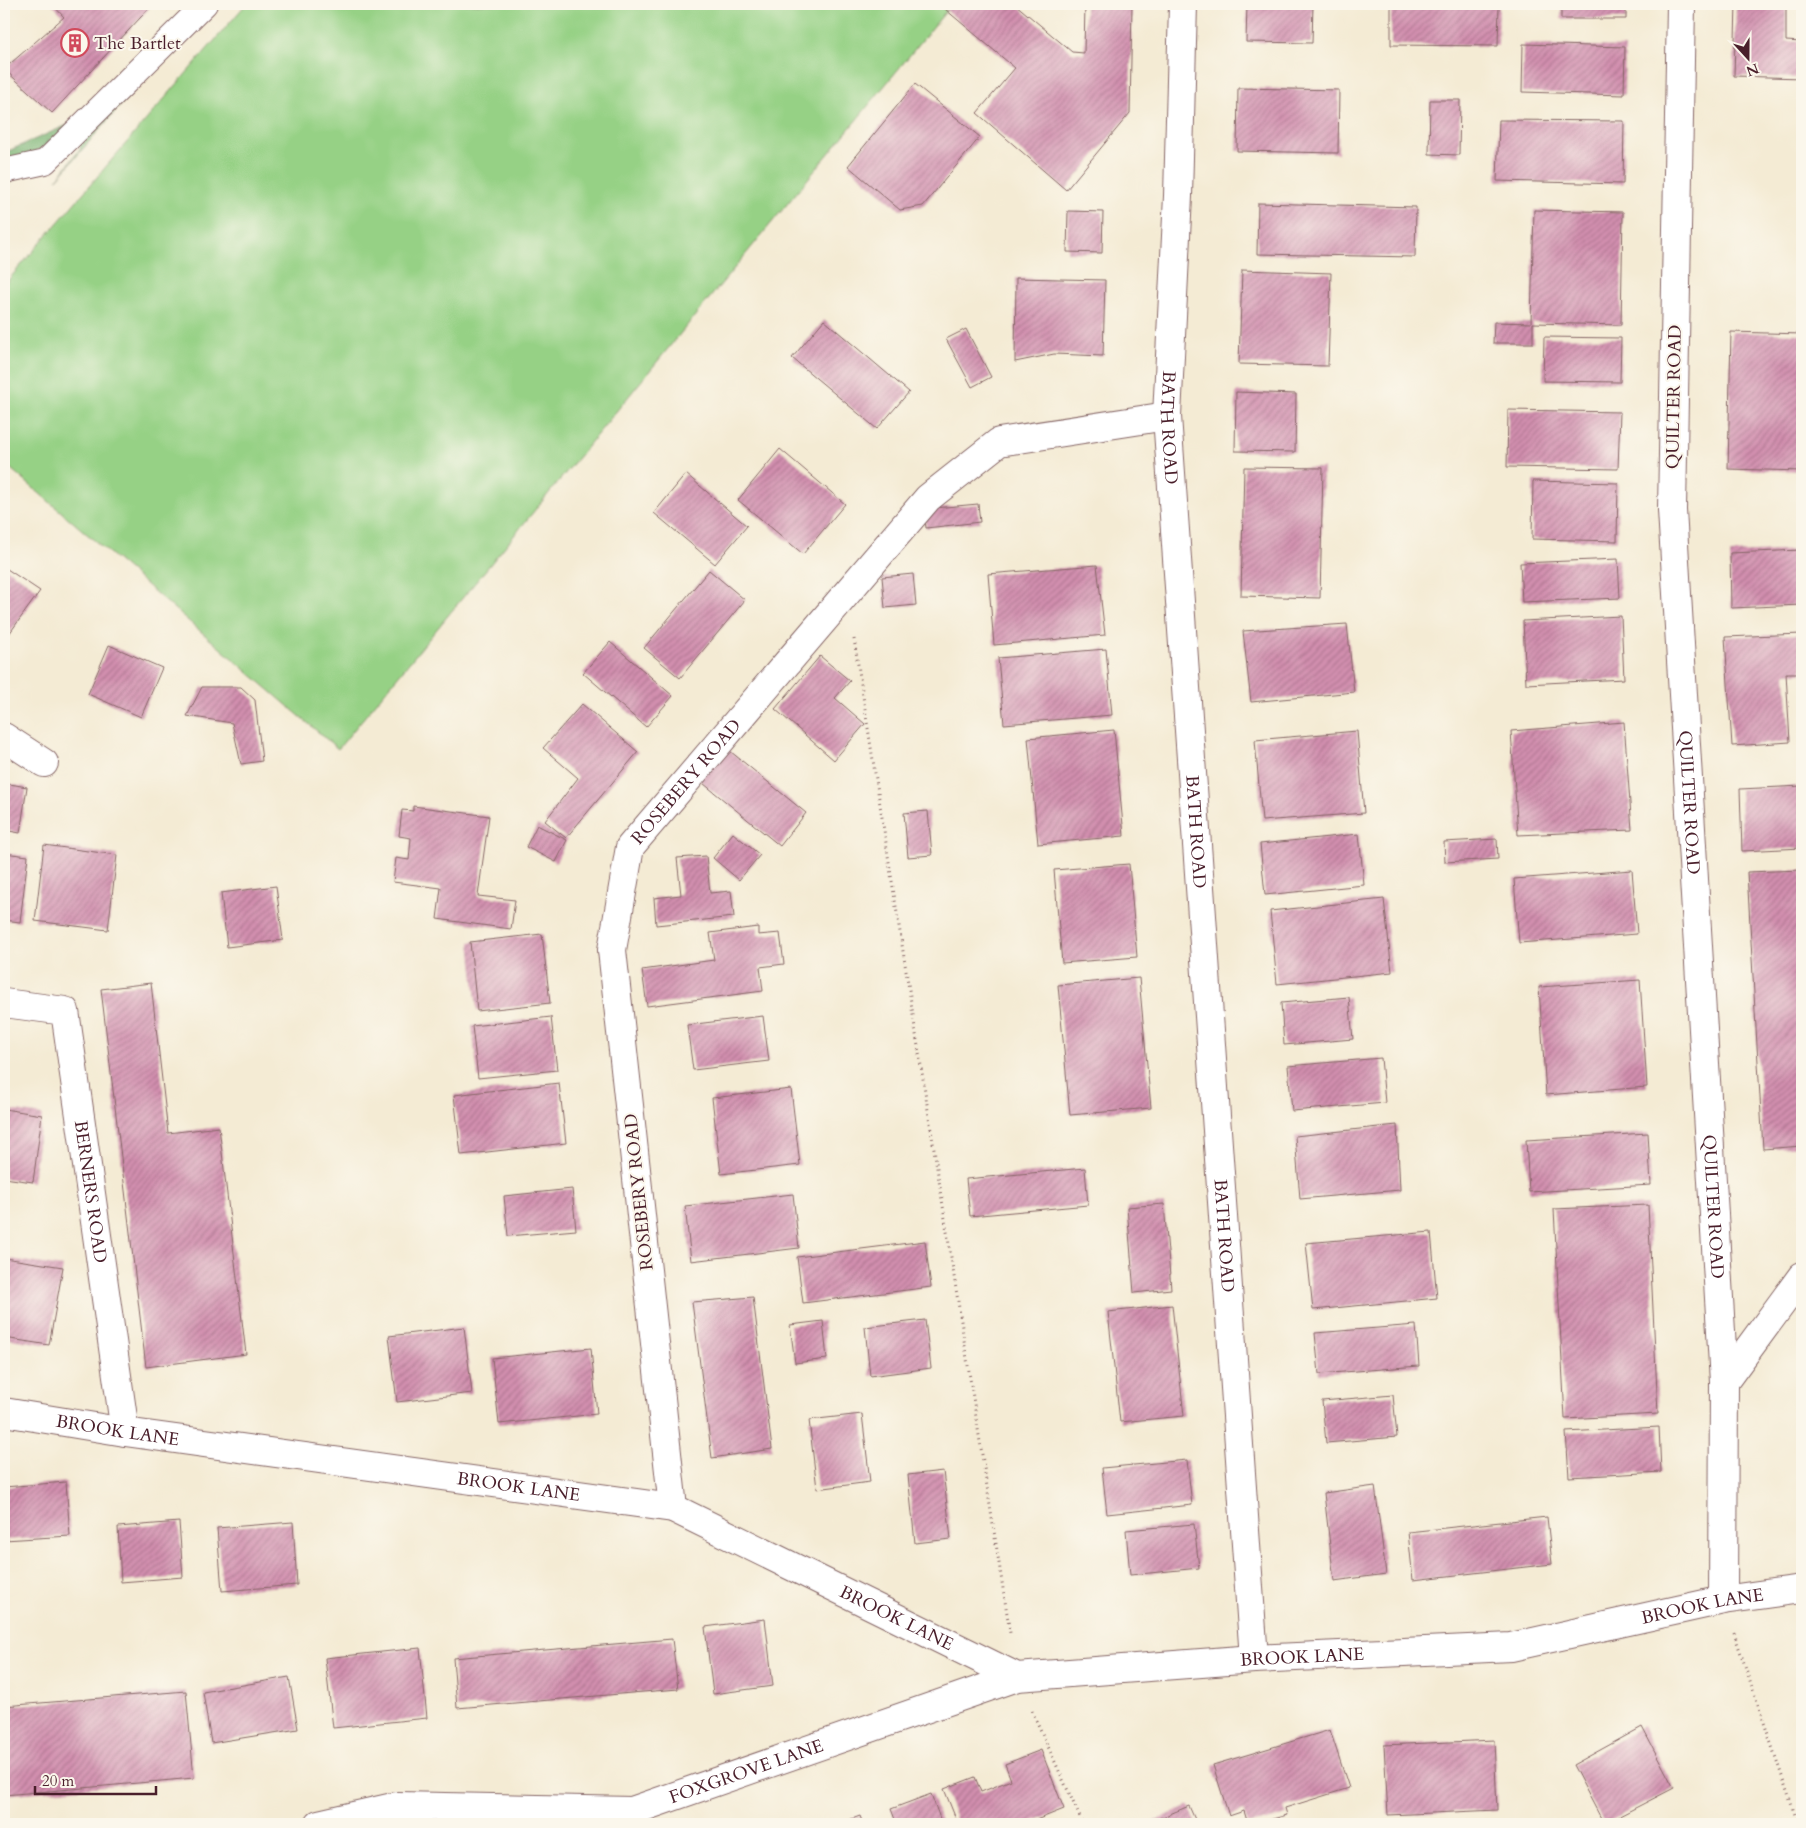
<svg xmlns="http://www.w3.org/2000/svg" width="1806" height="1828" font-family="Cardo,serif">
<defs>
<pattern id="forest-firs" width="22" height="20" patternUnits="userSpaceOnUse" patternTransform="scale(1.25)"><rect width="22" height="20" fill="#78b372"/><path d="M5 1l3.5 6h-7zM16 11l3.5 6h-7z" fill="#64915e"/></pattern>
<pattern id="building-hatch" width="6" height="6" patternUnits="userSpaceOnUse" patternTransform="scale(1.25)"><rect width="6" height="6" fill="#d28faf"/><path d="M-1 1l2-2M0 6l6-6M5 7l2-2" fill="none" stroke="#ac748f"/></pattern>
</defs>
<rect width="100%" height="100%" fill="#fbf7ec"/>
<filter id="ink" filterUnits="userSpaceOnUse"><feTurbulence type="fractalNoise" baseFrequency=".02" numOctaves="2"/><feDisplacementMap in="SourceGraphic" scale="10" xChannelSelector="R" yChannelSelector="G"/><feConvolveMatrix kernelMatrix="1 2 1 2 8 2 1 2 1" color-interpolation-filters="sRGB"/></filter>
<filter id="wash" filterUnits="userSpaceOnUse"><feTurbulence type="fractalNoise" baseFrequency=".0096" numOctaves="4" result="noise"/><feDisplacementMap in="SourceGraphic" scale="20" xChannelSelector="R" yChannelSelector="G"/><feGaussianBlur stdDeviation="1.12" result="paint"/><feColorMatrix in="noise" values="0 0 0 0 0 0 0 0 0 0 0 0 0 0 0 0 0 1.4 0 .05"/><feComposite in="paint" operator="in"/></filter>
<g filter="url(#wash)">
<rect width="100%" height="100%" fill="#f4ebd4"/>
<path fill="#96d185" stroke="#707858" d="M246 4H952L338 749 4 463V285Z"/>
<path fill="url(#forest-firs)" stroke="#61694e" d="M139 84 57 179 81 148 64 134 45 162 40 148 4 190V161L8 151 88 116Z"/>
<g id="blocks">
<path fill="url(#building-hatch)" d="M52 4H153L52 113 4 69 64 17Z
M939 4H1015L1072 52 1084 53 1085 4H1132L1130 113 1066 190 977 113 1015 68Z
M1247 4H1313L1312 43 1246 42Z
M1391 4H1499L1498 46 1391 45Z
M1561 4H1626V19H1561Z
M1736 4H1786V41L1802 42V78L1734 76Z
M1523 44 1625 47 1624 95 1522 92Z
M915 84 980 137 923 206 900 210 848 166Z
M1238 88 1339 90 1338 153 1237 151Z
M1430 100H1460L1459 155 1429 154Z
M1499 120 1624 121 1623 184 1497 181Z
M1258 203 1416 207 1415 257 1257 254Z
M1534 210 1623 212 1621 325 1533 323V343H1493L1494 322 1531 323Z
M1068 211 1103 212 1102 253 1067 252Z
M1242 270 1331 273 1328 366 1239 364Z
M1016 278 1105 280 1103 356 1054 354 1015 362Z
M824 320 909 392 877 429 792 358Z
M966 329 991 377 972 387 946 339Z
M1731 332 1802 334V471L1728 469Z
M1544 337 1621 338 1620 382 1543 381Z
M1236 392 1296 394 1295 452 1235 451Z
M1508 410 1620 412 1618 469 1507 467Z
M780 449 845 504 803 554 738 500Z
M1244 467 1323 468 1320 598 1241 596Z
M686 474 747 526 715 564 654 513Z
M1533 481 1618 483 1617 541 1532 539Z
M978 504 980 522 926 528 924 509Z
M1802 550V605L1731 608 1730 553Z
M1618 559 1620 598 1522 602 1520 563Z
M1097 565 1105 635 994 645 988 574Z
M4 567 40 591 4 641Z
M709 570 745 600 680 678 644 648Z
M913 574 916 605 885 608 882 577Z
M1621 616 1624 679 1526 684 1523 621Z
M1347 624 1354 692 1251 702 1243 631Z
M1802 634V673H1786L1790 742 1732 746 1725 637Z
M610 642 673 696 646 727 583 673Z
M109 645 162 668 141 717 88 694Z
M1106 649 1112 715 1004 724 998 658Z
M820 656 850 681 835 698 865 724 834 760 775 709Z
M202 687H241L255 700 262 761 241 764 232 723 187 716Z
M582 704 638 752 566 838 545 821 578 778 543 748Z
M1624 722 1632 830 1518 835 1511 731Z
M1114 730 1124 836 1038 844 1028 738Z
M1357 731 1364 813 1262 821 1255 740Z
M725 747 806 813 780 846 698 779Z
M4 783 27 787 20 833 4 830Z
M1802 786V848L1742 851 1740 789Z
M413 806 489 816 478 896 515 900 511 929 437 919 441 888 393 882 396 858 409 860 411 838 399 836 402 810 413 811Z
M928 811 932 855 908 857 904 813Z
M537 825 567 840 556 862 526 847Z
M733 833 760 855 739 880 713 858Z
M1359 834 1364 885 1265 895 1260 844Z
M1497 839 1498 859 1445 862 1444 842Z
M44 845 117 855 108 930 35 921Z
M4 853 28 856 20 922 4 920Z
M706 856 710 893 731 891 734 917 656 925 654 898 681 895 677 858Z
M1129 864 1137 957 1062 963 1054 870Z
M1632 870 1637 934 1519 943 1514 879Z
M1802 870V1146L1763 1149 1747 872Z
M276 886 283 940 227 947 221 893Z
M1384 899 1392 972 1277 984 1270 911Z
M758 927V935L780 933 784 964 760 967 763 991 647 1006 642 970 714 960 710 933Z
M542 934 550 1003 477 1011 470 942Z
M1139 978 1151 1108 1070 1115 1058 985Z
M1640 980 1647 1087 1546 1095 1539 987Z
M151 983 168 1133 219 1127 246 1354 146 1367 101 989Z
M1349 997 1353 1039 1284 1045 1281 1003Z
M763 1016 769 1061 693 1070 687 1025Z
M551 1017 557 1070 478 1078 472 1026Z
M1381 1058 1385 1103 1292 1111 1288 1066Z
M559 1083 566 1143 461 1155 454 1095Z
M791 1089 800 1165 721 1174 712 1098Z
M4 1109 42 1115 33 1182 4 1178Z
M1397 1125 1400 1190 1300 1199 1295 1136Z
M1648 1133 1651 1185 1529 1192 1526 1140Z
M1085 1168 1088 1205 970 1216 966 1179Z
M572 1189 576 1230 508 1236 504 1196Z
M793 1194 799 1248 691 1261 685 1206Z
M1164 1204 1171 1289 1134 1293 1127 1207Z
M1648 1205 1658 1414 1565 1419 1554 1209Z
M1431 1232 1437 1298 1313 1310 1306 1243Z
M925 1241 931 1287 803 1303 797 1257Z
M4 1258 63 1267 49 1345 4 1338Z
M753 1297 772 1449 712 1458 692 1302Z
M1172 1305 1184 1416 1120 1422 1108 1312Z
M925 1320 931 1368 870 1376 865 1327Z
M823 1321 827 1359 795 1363 790 1325Z
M1416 1325 1419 1366 1319 1374 1315 1333Z
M464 1327 472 1393 397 1402 389 1336Z
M591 1348 597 1414 499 1424 492 1358Z
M1393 1395 1397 1437 1326 1443 1322 1401Z
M862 1414 870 1482 817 1489 809 1420Z
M1659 1427 1661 1472 1569 1477 1566 1432Z
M1187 1460 1192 1505 1107 1514 1102 1468Z
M943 1471 951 1539 915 1543 908 1475Z
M66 1482 70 1536 4 1540V1487Z
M1375 1486 1386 1574 1334 1581 1324 1493Z
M1547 1517 1552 1564 1413 1580 1408 1532Z
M179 1522 183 1577 121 1582 118 1527Z
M293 1522 297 1585 222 1591 217 1528Z
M1194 1524 1199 1568 1130 1575 1126 1530Z
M765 1619 773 1686 713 1694 705 1627Z
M672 1639 678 1689 457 1708 453 1658Z
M420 1648 427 1718 333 1728 325 1658Z
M289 1677 298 1729 211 1743 203 1692Z
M186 1691 194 1778 4 1795V1706Z
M1642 1727 1674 1788 1604 1824 1573 1765Z
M1330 1730 1349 1788 1285 1808 1287 1815 1255 1824H1248L1244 1811 1229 1816 1213 1765Z
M1494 1740 1497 1810 1388 1815 1384 1745Z
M1041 1750 1064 1809 1026 1824H958L944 1789 975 1777 981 1792 1011 1780 1005 1764Z
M931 1794 942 1824H889L896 1822 891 1809Z
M1189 1806 1197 1824H1146Z
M860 1816 863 1824H838Z"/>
</g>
</g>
<g filter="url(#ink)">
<use href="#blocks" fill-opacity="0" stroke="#866666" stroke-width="1"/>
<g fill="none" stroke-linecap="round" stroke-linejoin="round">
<defs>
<path id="service" d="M4 171 45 162 205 4"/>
<g id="minor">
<path id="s1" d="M1183 4 1178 196 1167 416 1254 1659"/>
<path id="s2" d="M1681 4 1672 510 1724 1382 1723 1600"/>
<path d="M4 737 44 763"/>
<path id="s3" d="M4 1003 65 1011 125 1432"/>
<path d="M1724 1382 1802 1276"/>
<path id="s4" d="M673 1508 612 950 630 847 928 498 999 442 1167 416"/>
<path id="s5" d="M319 1824 398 1806 632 1811 1017 1677"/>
</g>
<g id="tertiary">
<path id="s6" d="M4 1412 125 1432 673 1508 1017 1677 1254 1659 1511 1647 1723 1600 1802 1589"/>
</g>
</defs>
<use href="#service" stroke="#866666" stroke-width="26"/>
<use href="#minor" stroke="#866666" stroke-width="30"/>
<use href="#tertiary" stroke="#866666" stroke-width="30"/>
<path stroke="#866666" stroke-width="3" stroke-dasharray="1 4" stroke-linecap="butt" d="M854 639 1010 1633
M1734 1633 1798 1824
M1032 1711 1083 1824"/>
<use href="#service" stroke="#fff" stroke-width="24"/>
<use href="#minor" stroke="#fff" stroke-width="28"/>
<use href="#tertiary" stroke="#fff" stroke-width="28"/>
</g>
</g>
<defs>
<symbol id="building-ring" viewBox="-11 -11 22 22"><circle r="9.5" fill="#fbf7ec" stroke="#d1495b" stroke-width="1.5"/><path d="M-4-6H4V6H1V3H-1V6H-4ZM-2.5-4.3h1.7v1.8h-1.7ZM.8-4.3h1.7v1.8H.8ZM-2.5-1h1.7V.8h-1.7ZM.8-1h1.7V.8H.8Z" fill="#d1495b"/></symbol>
</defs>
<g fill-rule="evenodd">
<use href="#building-ring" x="59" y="27" width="32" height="32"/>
</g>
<g text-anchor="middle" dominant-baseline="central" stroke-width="4" stroke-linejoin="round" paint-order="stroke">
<g font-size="18" fill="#4a1f2b" stroke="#fbf7ec" text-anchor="start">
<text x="94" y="43">The Bartlet</text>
</g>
<g font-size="18" fill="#4a1f2b" stroke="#fbf7ec">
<text transform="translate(1674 397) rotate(-89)">QUILTER ROAD</text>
<text stroke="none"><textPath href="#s1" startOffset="424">BATH ROAD</textPath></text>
<text stroke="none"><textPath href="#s4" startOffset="752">ROSEBERY ROAD</textPath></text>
<text stroke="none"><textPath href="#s2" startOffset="799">QUILTER ROAD</textPath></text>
<text stroke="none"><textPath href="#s1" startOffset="829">BATH ROAD</textPath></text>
<text stroke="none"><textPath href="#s3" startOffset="244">BERNERS ROAD</textPath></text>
<text transform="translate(639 1192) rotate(-96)">ROSEBERY ROAD</text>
<text stroke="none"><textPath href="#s2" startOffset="1204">QUILTER ROAD</textPath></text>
<text stroke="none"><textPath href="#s1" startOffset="1234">BATH ROAD</textPath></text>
<text stroke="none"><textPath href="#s6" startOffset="115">BROOK LANE</textPath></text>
<text stroke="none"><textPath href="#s6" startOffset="520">BROOK LANE</textPath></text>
<text stroke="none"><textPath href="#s6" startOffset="1750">BROOK LANE</textPath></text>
<text stroke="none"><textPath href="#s6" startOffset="925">BROOK LANE</textPath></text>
<text stroke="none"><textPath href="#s6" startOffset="1345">BROOK LANE</textPath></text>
<text stroke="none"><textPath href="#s5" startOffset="436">FOXGROVE LANE</textPath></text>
</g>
</g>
<rect width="1806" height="1828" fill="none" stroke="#fbf7ec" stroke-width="20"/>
<g transform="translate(1748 58) rotate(159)" stroke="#fbf7ec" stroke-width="4" paint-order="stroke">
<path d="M0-4L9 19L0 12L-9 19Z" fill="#4a1f2b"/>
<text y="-8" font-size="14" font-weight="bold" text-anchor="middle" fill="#4a1f2b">N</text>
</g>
<path d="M35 1786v8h121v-8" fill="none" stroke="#4a1f2b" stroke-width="2.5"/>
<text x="42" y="1786" font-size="15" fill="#4a1f2b" stroke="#fbf7ec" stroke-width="4" paint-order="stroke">20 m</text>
</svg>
